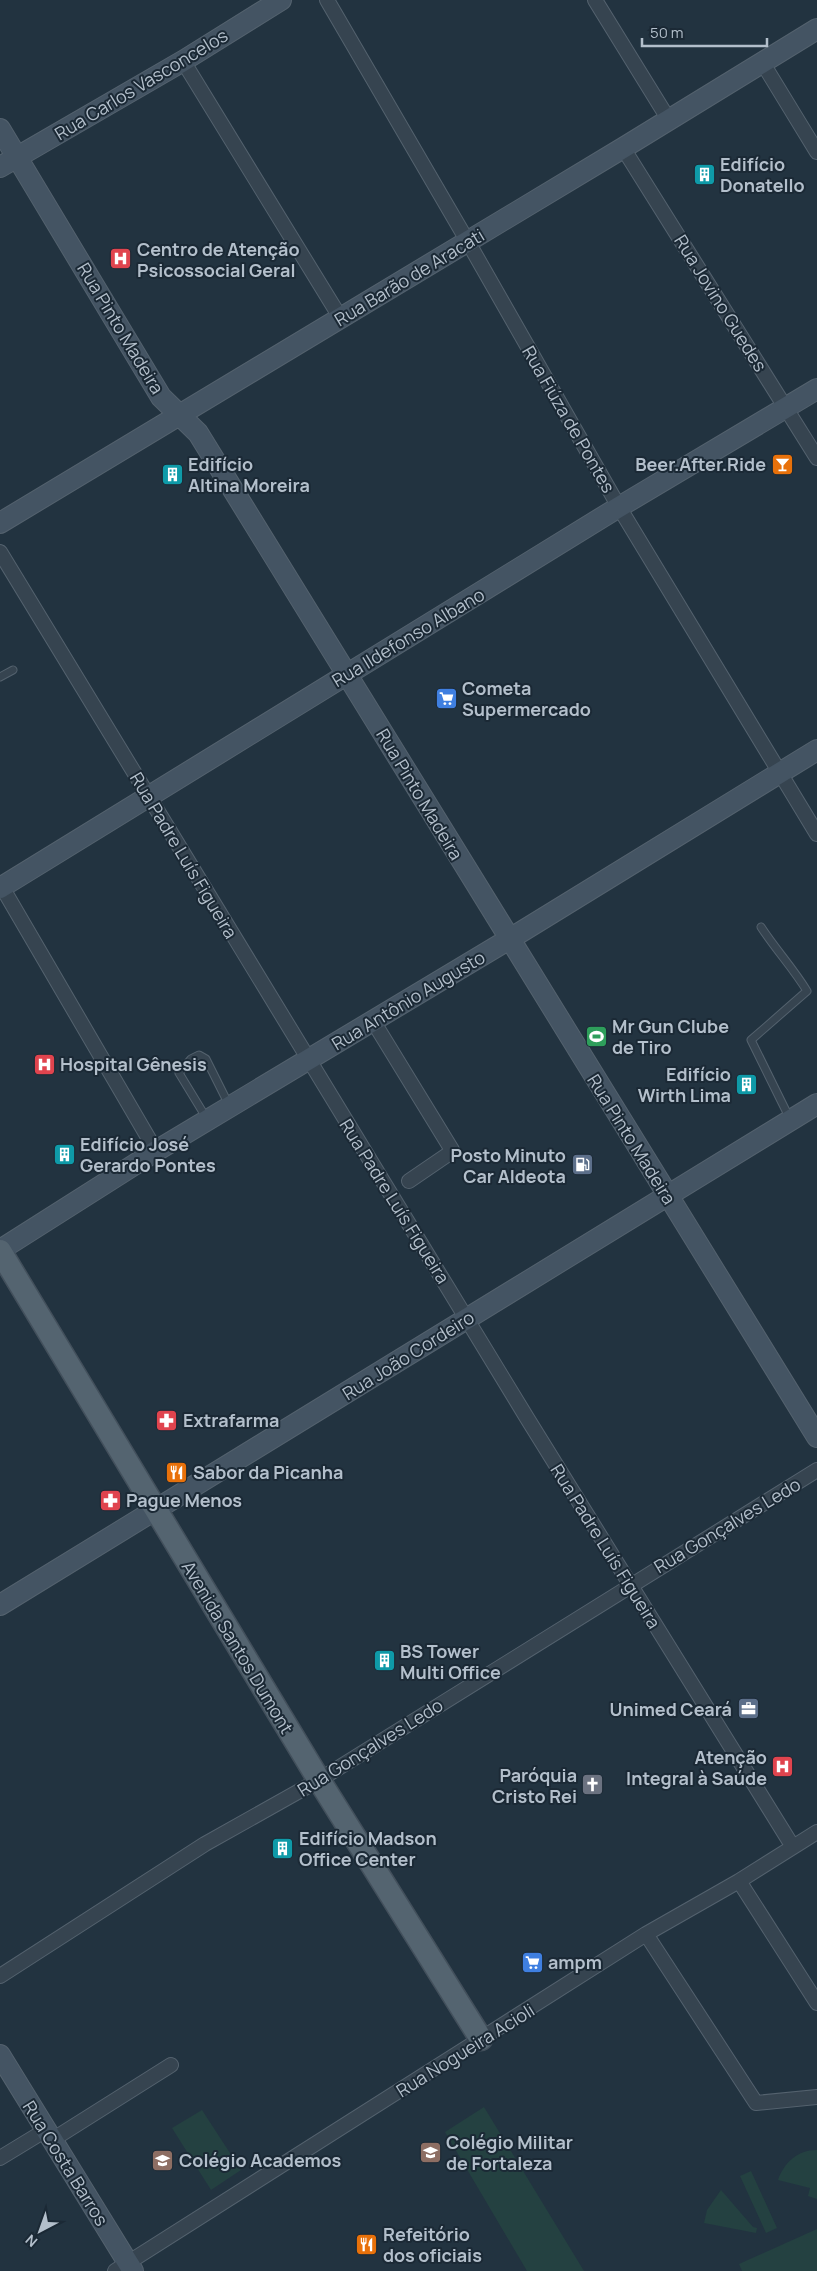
<svg xmlns="http://www.w3.org/2000/svg" width="817" height="2271" font-family="Manrope,sans-serif">
<rect width="100%" height="100%" fill="#223340"/>
<path fill="#244141" d="M484 2107 584 2271H527L445 2132Z
M202 2110 241 2170 211 2190 172 2128Z
M817 2150V2199L808 2196 810 2188 778 2180C784 2163 797 2150 817 2150Z
M751 2171 777 2228 766 2233 740 2176Z
M721 2190 753 2227 757 2228 756 2233 704 2223 707 2210Z
M817 2229V2271H742L739 2264Z"/>
<g fill="none" stroke-linecap="round" stroke-linejoin="round">
<defs>
<path id="lane" d="M0 677 13 670
M761 927C776 950 793 968 807 991L751 1040 790 1119
M207 1119 179 1073 191 1059 199 1055 206 1059 229 1105"/>
<path id="street" d="M327 0 468 242 619 507 817 834
M595 0 669 120
M183 61 340 317
M762 62 817 152
M623 148 817 458
M0 552 527 1418 793 1847
M2 887 156 1151
M373 1021 452 1150 450 1153 409 1181
M739 1881 817 2003
M646 1934 756 2103 817 2097
M0 1976 205 1844 319 1780 817 1470
M52 2140 171 2065
M0 2158 46 2130
M115 2271 646 1934 739 1881 817 1832"/>
<path id="secondary" d="M0 129 161 397 198 433 817 1437
M0 167 183 61 281 0
M0 523 623 148 817 29
M0 888 619 507 817 389
M0 1250 156 1151 521 932 817 750
M0 1605 817 1104
M0 2055 133 2271"/>
<path id="primary" d="M0 1251 319 1780 481 2039"/>
</defs>
<use href="#lane" stroke="#54626e" stroke-width="9"/>
<use href="#street" stroke="#54626e" stroke-width="16"/>
<use href="#secondary" stroke="#54626e" stroke-width="22"/>
<use href="#primary" stroke="#43505c" stroke-width="25"/>
<use href="#lane" stroke="#364450" stroke-width="7"/>
<use href="#street" stroke="#364450" stroke-width="14"/>
<use href="#secondary" stroke="#445463" stroke-width="20"/>
<use href="#primary" stroke="#546470" stroke-width="22"/>
</g>
<defs>
<symbol id="building-square" viewBox="-11 -11 22 22"><rect x="-9" y="-9" width="18" height="18" rx="4" fill="#0f9aa8" stroke="#1b2935"/><path d="M-4-6H4V6H1V3H-1V6H-4ZM-2.5-4.3h1.7v1.8h-1.7ZM.8-4.3h1.7v1.8H.8ZM-2.5-1h1.7V.8h-1.7ZM.8-1h1.7V.8H.8Z" fill="#fff"/></symbol>
<symbol id="hospital-square" viewBox="-11 -11 22 22"><rect x="-9" y="-9" width="18" height="18" rx="4" fill="#e0444e" stroke="#1b2935"/><path d="M-5-5h3v3.5h4V-5h3V5h-3V1.5h-4V5h-3Z" fill="#fff"/></symbol>
<symbol id="bar-square" viewBox="-11 -11 22 22"><rect x="-9" y="-9" width="18" height="18" rx="4" fill="#e8710a" stroke="#1b2935"/><path d="M-6-5H6L.8 .8V4.5H3.5V6h-7V4.5H-.8V.8Z" fill="#fff"/></symbol>
<symbol id="supermarket-square" viewBox="-11 -11 22 22"><rect x="-9" y="-9" width="18" height="18" rx="4" fill="#3f7fe0" stroke="#1b2935"/><path d="M-6-5.5h2.5l.6 2H6L4.5 2H-2.5L-4.4-4H-6ZM-1.5 3.2a1.3 1.3 0 1 0 .1 0ZM3 3.2a1.3 1.3 0 1 0 .1 0Z" fill="#fff"/></symbol>
<symbol id="stadium-square" viewBox="-11 -11 22 22"><rect x="-9" y="-9" width="18" height="18" rx="4" fill="#2e9e5b" stroke="#1b2935"/><path d="M0-5a6.5 5 0 1 0 0 10a6.5 5 0 1 0 0-10ZM-3.5-1.8h7v3.6h-7Z" fill="#fff"/></symbol>
<symbol id="fuel-square" viewBox="-11 -11 22 22"><rect x="-9" y="-9" width="18" height="18" rx="4" fill="#5c6f8a" stroke="#1b2935"/><path d="M-5.5-6h7V0h2V4h1.3V-2.5L3-4.5l.8-.8L6-3V5H2.5V1h-1V6h-7ZM-4.2-4.7v3.2H.2V-4.7Z" fill="#fff"/></symbol>
<symbol id="pharmacy-square" viewBox="-11 -11 22 22"><rect x="-9" y="-9" width="18" height="18" rx="4" fill="#e0444e" stroke="#1b2935"/><path d="M-2-6h4v4h4v4h-4v4h-4v-4h-4v-4h4Z" fill="#fff"/></symbol>
<symbol id="restaurant-square" viewBox="-11 -11 22 22"><rect x="-9" y="-9" width="18" height="18" rx="4" fill="#e8710a" stroke="#1b2935"/><path d="M-5-6h1v4h1v-4h1v4h1v-4h1v5L-1.5 .5V6h-2V.5L-5-1ZM5-6V6H3V1.5H1.5Q1.5-4 5-6Z" fill="#fff"/></symbol>
<symbol id="office-square" viewBox="-11 -11 22 22"><rect x="-9" y="-9" width="18" height="18" rx="4" fill="#5c6f8a" stroke="#1b2935"/><path d="M-6-3h4V-5.5h4V-3h4V5H-6ZM-1-4.5V-3h2v-1.5ZM-6 0V1H6V0Z" fill="#fff"/></symbol>
<symbol id="church-square" viewBox="-11 -11 22 22"><rect x="-9" y="-9" width="18" height="18" rx="4" fill="#6b7280" stroke="#1b2935"/><path d="M-1.2-6h2.4v3.5h3.3v2.4h-3.3V6h-2.4V-.1h-3.3v-2.4h3.3Z" fill="#fff"/></symbol>
<symbol id="school-square" viewBox="-11 -11 22 22"><rect x="-9" y="-9" width="18" height="18" rx="4" fill="#8d6e63" stroke="#1b2935"/><path d="M0-5L7-2L0 1L-7-2ZM-4 1L0 2.5L4 1V4Q0 6-4 4Z" fill="#fff"/></symbol>
</defs>
<g fill-rule="evenodd">
<use href="#building-square" x="692" y="162" width="25" height="25"/>
<use href="#hospital-square" x="108" y="246" width="25" height="25"/>
<use href="#bar-square" x="770" y="452" width="25" height="25"/>
<use href="#building-square" x="160" y="462" width="25" height="25"/>
<use href="#supermarket-square" x="434" y="686" width="25" height="25"/>
<use href="#stadium-square" x="584" y="1024" width="25" height="25"/>
<use href="#hospital-square" x="32" y="1052" width="25" height="25"/>
<use href="#building-square" x="734" y="1072" width="25" height="25"/>
<use href="#building-square" x="52" y="1142" width="25" height="25"/>
<use href="#fuel-square" x="570" y="1152" width="25" height="25"/>
<use href="#pharmacy-square" x="154" y="1408" width="25" height="25"/>
<use href="#restaurant-square" x="164" y="1460" width="25" height="25"/>
<use href="#pharmacy-square" x="98" y="1488" width="25" height="25"/>
<use href="#building-square" x="372" y="1648" width="25" height="25"/>
<use href="#office-square" x="736" y="1696" width="25" height="25"/>
<use href="#hospital-square" x="770" y="1754" width="25" height="25"/>
<use href="#church-square" x="580" y="1772" width="25" height="25"/>
<use href="#building-square" x="270" y="1836" width="25" height="25"/>
<use href="#supermarket-square" x="520" y="1950" width="25" height="25"/>
<use href="#school-square" x="418" y="2140" width="25" height="25"/>
<use href="#school-square" x="150" y="2148" width="25" height="25"/>
<use href="#restaurant-square" x="354" y="2232" width="25" height="25"/>
</g>
<g text-anchor="middle" dominant-baseline="central" stroke-width="4" stroke-linejoin="round" paint-order="stroke">
<g font-size="18" fill="#b3bfcb" stroke="#1b2935">
<text transform="translate(141 84) rotate(-31)">Rua Carlos Vasconcelos</text>
<text transform="translate(409 277) rotate(-31)">Rua Barão de Aracati</text>
<text transform="translate(721 303) rotate(58)">Rua Jovino Guedes</text>
<text transform="translate(121 328) rotate(59)">Rua Pinto Madeira</text>
<text transform="translate(569 419) rotate(60)">Rua Fiúza de Pontes</text>
<text transform="translate(408 637) rotate(-31)">Rua Ildefonso Albano</text>
<text transform="translate(420 794) rotate(59)">Rua Pinto Madeira</text>
<text transform="translate(184 855) rotate(59)">Rua Padre Luís Figueira</text>
<text transform="translate(408 1000) rotate(-31)">Rua Antônio Augusto</text>
<text transform="translate(632 1139) rotate(58)">Rua Pinto Madeira</text>
<text transform="translate(395 1201) rotate(58)">Rua Padre Luís Figueira</text>
<text transform="translate(408 1355) rotate(-32)">Rua João Cordeiro</text>
<text transform="translate(727 1525) rotate(-31)">Rua Gonçalves Ledo</text>
<text transform="translate(606 1546) rotate(58)">Rua Padre Luís Figueira</text>
<text transform="translate(238 1647) rotate(59)">Avenida Santos Dumont</text>
<text transform="translate(370 1747) rotate(-32)">Rua Gonçalves Ledo</text>
<text transform="translate(465 2050) rotate(-32)">Rua Nogueira Acioli</text>
<text transform="translate(66 2163) rotate(58)">Rua Costa Barros</text>
</g>
<g font-size="18" font-weight="bold" fill="#b3bfcb" stroke="#1b2935" text-anchor="start">
<text x="720" y="164">Edifício<tspan x="720" dy="21">Donatello</tspan></text>
<text x="137" y="249">Centro de Atenção<tspan x="137" dy="21">Psicossocial Geral</tspan></text>
<text x="188" y="464">Edifício<tspan x="188" dy="21">Altina Moreira</tspan></text>
<text x="766" y="464" text-anchor="end">Beer.After.Ride</text>
<text x="462" y="688">Cometa<tspan x="462" dy="21">Supermercado</tspan></text>
<text x="612" y="1026">Mr Gun Clube<tspan x="612" dy="21">de Tiro</tspan></text>
<text x="60" y="1064">Hospital Gênesis</text>
<text x="731" y="1074" text-anchor="end">Edifício<tspan x="731" dy="21">Wirth Lima</tspan></text>
<text x="80" y="1144">Edifício José<tspan x="80" dy="21">Gerardo Pontes</tspan></text>
<text x="566" y="1155" text-anchor="end">Posto Minuto<tspan x="566" dy="21">Car Aldeota</tspan></text>
<text x="183" y="1420">Extrafarma</text>
<text x="193" y="1472">Sabor da Picanha</text>
<text x="126" y="1500">Pague Menos</text>
<text x="400" y="1651">BS Tower<tspan x="400" dy="21">Multi Office</tspan></text>
<text x="732" y="1709" text-anchor="end">Unimed Ceará</text>
<text x="767" y="1757" text-anchor="end">Atenção<tspan x="767" dy="21">Integral à Saúde</tspan></text>
<text x="577" y="1775" text-anchor="end">Paróquia<tspan x="577" dy="21">Cristo Rei</tspan></text>
<text x="299" y="1838">Edifício Madson<tspan x="299" dy="21">Office Center</tspan></text>
<text x="548" y="1962">ampm</text>
<text x="446" y="2142">Colégio Militar<tspan x="446" dy="21">de Fortaleza</tspan></text>
<text x="179" y="2160">Colégio Academos</text>
<text x="383" y="2234">Refeitório<tspan x="383" dy="21">dos oficiais</tspan></text>
</g>
</g>
<g transform="translate(40 2231) rotate(221)" stroke="#1b2935" stroke-width="4" paint-order="stroke">
<path d="M0-4L9 19L0 12L-9 19Z" fill="#b3bfcb"/>
<text y="-8" font-size="14" font-weight="bold" text-anchor="middle" fill="#b3bfcb">N</text>
</g>
<path d="M642 38v8h125v-8" fill="none" stroke="#b3bfcb" stroke-width="2.5"/>
<text x="650" y="38" font-size="15" fill="#b3bfcb" stroke="#1b2935" stroke-width="4" paint-order="stroke">50 m</text>
</svg>
